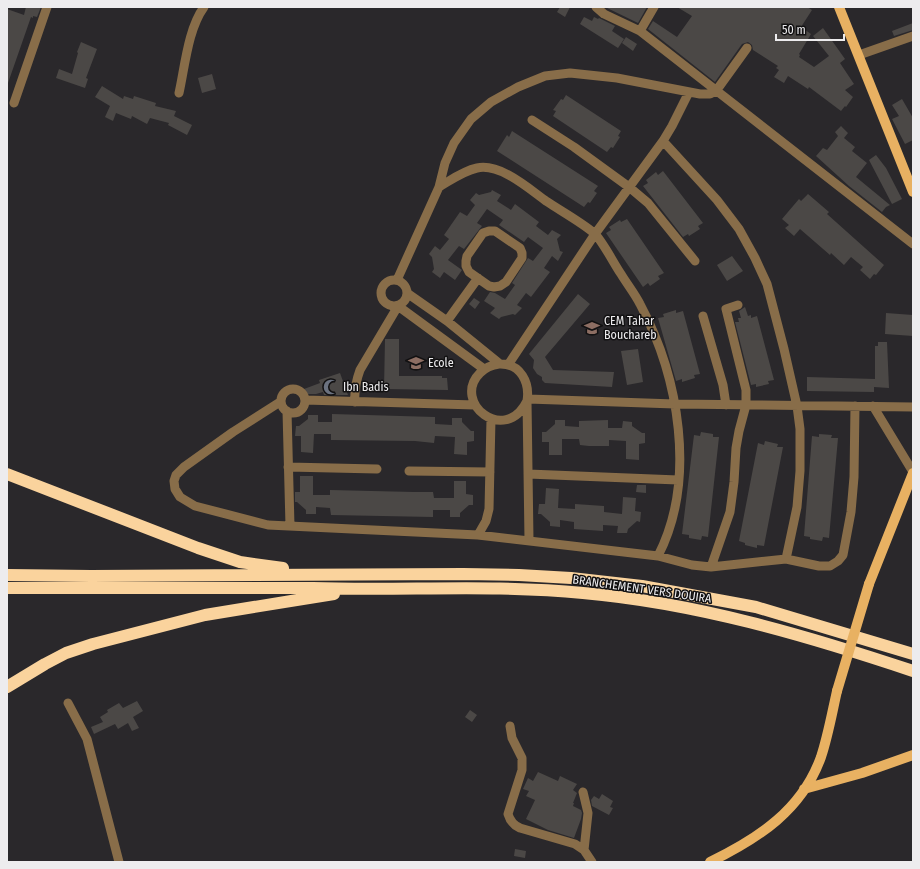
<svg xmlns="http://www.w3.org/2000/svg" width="920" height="869" font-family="'Fira Sans Condensed',sans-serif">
<rect width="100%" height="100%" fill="#2a282b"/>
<path fill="#4b4846" d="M26 7H41L37 17 33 16V18L31 17 8 83H7V9L24 15Z
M560 7H570L565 17 557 12Z
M605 7H647L638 23Z
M677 7H807L812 10 801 27 811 34 799 54 800 55 799 57 814 67 829 56 813 36 823 28 845 59 840 63 854 84 845 90 853 97 846 107 845 106 841 111 809 87 808 89 788 76 784 83 774 77 779 70 776 68 778 66 753 50 752 45 748 42 742 44 715 82 648 29 653 21 677 37 692 16Z
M584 17 592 21 594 17 598 19 599 18 615 26 612 31 624 39 618 48 580 24Z
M913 23V30L894 36 892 31Z
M626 37 637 44 633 51 622 43Z
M81 42 97 49 86 78 88 79 85 88 56 78 59 69 72 74 78 53 77 52Z
M212 74 216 89 202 93 198 78Z
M102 86 123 99 124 96 133 99 134 96 156 103 155 106 176 111 174 116 192 125 187 135 168 125 169 123 150 118 147 124 132 116 131 119 116 113 113 121 105 117 110 106 95 97Z
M566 95 621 131 618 136 620 137 613 148 611 147 607 152 553 116 556 111 553 110 561 99 563 100Z
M902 99 913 118V140L905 144 892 119 899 116 892 105Z
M841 126 848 133 844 138 855 147 852 151 867 163 856 177 890 205 886 207 882 212 849 186 816 156 823 148 827 150 838 136 835 132Z
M512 131 598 186 594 191 597 193 590 203 588 202 584 207 497 151 507 135 509 137Z
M876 155 886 168 902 199 892 204 869 160Z
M663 171 703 223 698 226 700 229 689 236 688 234 683 237 643 186 648 183 646 180 656 172 658 175Z
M492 190 501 195 497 201 511 210 515 204 539 222 536 226 548 235 552 230 561 235 557 239 560 251 563 252 558 261 552 256 544 268 550 272 531 297 526 293 517 305 522 308 515 315 513 314 501 317 499 319 490 313 495 308 484 301 490 292 495 293 505 299 515 285 512 283 528 258 533 261 543 248 528 237 524 242 499 225 503 220 487 209 477 223 482 226 464 249 459 246 448 260 462 270 455 280 444 272 440 278 432 272 434 269 432 257 429 254 435 246 440 250 449 239 444 235 460 212 467 216 475 205 470 200 476 193 479 195 491 192Z
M808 194 829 212 827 214 884 265 876 275 874 274 870 279 860 270 863 267 851 257 844 265 831 253 830 255 800 229 794 236 785 228 789 225 782 219 799 199 801 201Z
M627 219 664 273 658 276 660 279 650 286 648 283 643 287 606 233 611 230 609 227 620 220 621 222Z
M732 256 743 271 727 281 717 265Z
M578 294 590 304 545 357 553 370 614 372 612 387 545 383 542 380V377L537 374 533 368 534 360 529 354Z
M474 298 480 302 475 309 469 304Z
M745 307 748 316 751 315V318L757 316 774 380 768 381 769 384 756 387V384L751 385 735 322H739L738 318H741L739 311Z
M676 310V313L683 311 700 374 694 375 695 378 682 382V379L676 381 658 318 664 317 663 314Z
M886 313 913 315V336L885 334Z
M385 339H399V376H442V378H447L448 390 384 389Z
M878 342H887L889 388 874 387V392L807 391V377L875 379V346H878Z
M638 349 643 382 627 385 621 351Z
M340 373 348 395H324L323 392 316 394H306L304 389 320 383 319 380Z
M332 414 435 417V424L452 425V418H462V422L471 431H474V441L467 442V455L454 454 455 437 435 436 434 443 415 441 331 440V434H314L313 453 301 452V436H295L296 426H299L308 419V415H318V422H332Z
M555 420H565V426L579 427V421L608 420V428H622L623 421 632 422V426L642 433H645V443L639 444V460L626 459V441L609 440V446H589L580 445 579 439H562V455H549V442H542V432H546L555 424Z
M701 432 713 434V437H719L708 537 702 536 701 540 689 538V535L682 534 694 435 700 436Z
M819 434 832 435 831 438H838L829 538 823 537 822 541 810 539V537L804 536 812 436 819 437Z
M765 441 778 444 777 447H783L764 546 757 545V548L745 545V543L739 541 758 443 764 445Z
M300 476H313V495H330V490L414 492H433L434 498H454V481H466V494L473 495V505H469L460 513V517H450V510H433V517L331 515 330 508 316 507V514H306V510L297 502H295V492H300Z
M637 485H646V493L636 492Z
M546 488 559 489 558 508 575 509V504L604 506V512L622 514 623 497 636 498 635 511 641 512 640 522 637 521 628 529 627 533H617L618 526 603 525V531L574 529V522L560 520V527L550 526V522L541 514H538L539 504H545Z
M137 701 143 711 133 717 139 728 132 731 128 723 118 729 115 724 94 734 91 727 103 722 100 717 108 712 107 710 119 703 123 708Z
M470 710 477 715 472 722 465 717Z
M538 772 558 781 560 776 577 784 573 790 577 793 573 803H574L573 806 581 810 582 813 581 819 574 838 548 830 526 819 535 800 526 796 529 791 523 789 528 778 533 781Z
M602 794 613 801 610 807 613 808 609 815 592 806 591 800 594 796 599 799Z
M515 849 526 851 525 858 514 856Z"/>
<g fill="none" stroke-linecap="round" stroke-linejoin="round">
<path stroke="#886d49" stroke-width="9" d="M596 7 604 14 640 31 913 244
M640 31 654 7
M859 55 913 36
M179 93C185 66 188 29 204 7
M14 103 47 7
M532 120 574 147 629 187 648 203 695 261
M663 141 717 200 739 229 755 258 767 284 784 349 797 406 800 429V471L797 507 786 559
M439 187C451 180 463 171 477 168 500 163 528 188 546 201 561 211 581 222 594 233 602 240 614 264 621 274 627 284 635 294 640 304 679 377 697 480 658 556
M489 231H495L520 248 522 253V258L506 282 500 286 494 287 489 286 469 272 466 266V261L467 256 483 233Z
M381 293a13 13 0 1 1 26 0a13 13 0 1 1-26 0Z
M397 280 439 187 445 163 454 143 471 119 491 102 518 87 545 76 570 73 617 78 700 94H710L716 91 747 48
M407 293 447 321 500 364
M703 316 723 385 726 405
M447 321 478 278
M508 365 595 234 663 141 672 126 689 92
M281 401a12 12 0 1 1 24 0a12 12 0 1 1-24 0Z
M528 399 675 404 913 407
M305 400 475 405
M527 401C505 446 451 402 480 373 485 368 491 365 499 364 521 363 530 383 527 401L529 540
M280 402 233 432 184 467 176 475 174 481 175 489 180 497 195 506 268 525 478 535 658 556 692 565 711 567 786 559 819 566H830L838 561 843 555 851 512 854 477 855 406
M355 402C354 390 356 381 360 370L398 306 484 369
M873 406 913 472
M287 411 290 526
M288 467 377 469
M409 471 490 472
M528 474 678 480
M478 535 486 521 489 509 491 419
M711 567 730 512 734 482 736 448 739 431 746 405V390L726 309 738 305
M68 703 87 739 119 862
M510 726 512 738 522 758V770L508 814C510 821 513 825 520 828L575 844 584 850 592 862
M583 792 588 813 584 850"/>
<path stroke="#e8b162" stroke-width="10" d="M839 7 913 192
M869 584 913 473
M804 789 862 773 913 755
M710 862C759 838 802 810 821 757 828 736 832 713 837 691"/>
<path stroke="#fad39d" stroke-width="12" d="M7 474 198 548 240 562 283 568
M7 575 91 576 463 574 519 575 571 578 642 586 756 607 913 654
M7 588H313C403 591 493 584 583 593 696 603 805 635 913 671
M7 687 45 664 66 653 93 644 205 615 334 594"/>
<path stroke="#e8b162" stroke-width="10" d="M837 691 869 584"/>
</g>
<defs>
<symbol id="school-bare" viewBox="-9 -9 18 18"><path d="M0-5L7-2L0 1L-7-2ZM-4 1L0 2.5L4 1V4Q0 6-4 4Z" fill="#8d6e63" stroke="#121112" stroke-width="2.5" paint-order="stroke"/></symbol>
<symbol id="mosque-bare" viewBox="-9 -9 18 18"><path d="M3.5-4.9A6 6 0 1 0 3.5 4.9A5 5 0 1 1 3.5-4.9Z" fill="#6b7280" stroke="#121112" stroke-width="2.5" paint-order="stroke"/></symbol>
</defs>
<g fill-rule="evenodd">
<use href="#school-bare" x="581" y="317" width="22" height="22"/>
<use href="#school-bare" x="405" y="352" width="22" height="22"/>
<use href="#mosque-bare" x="320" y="376" width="22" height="22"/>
</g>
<g text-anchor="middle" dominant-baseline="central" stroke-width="3" stroke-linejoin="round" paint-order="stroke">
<g font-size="12" fill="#edecee" stroke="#121112" text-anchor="start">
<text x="604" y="321">CEM Tahar<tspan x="604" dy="14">Bouchareb</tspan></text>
<text x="428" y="363">Ecole</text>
<text x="343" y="387">Ibn Badis</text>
</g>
<g font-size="12" fill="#edecee" stroke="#121112">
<text transform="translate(642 589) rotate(8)">BRANCHEMENT VERS DOUIRA</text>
</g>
</g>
<rect width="920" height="869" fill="none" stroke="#edecee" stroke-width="16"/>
<path d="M776 34v6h68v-6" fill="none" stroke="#edecee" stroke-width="2"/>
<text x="782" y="34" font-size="12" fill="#edecee" stroke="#121112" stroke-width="3" paint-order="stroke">50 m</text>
</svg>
